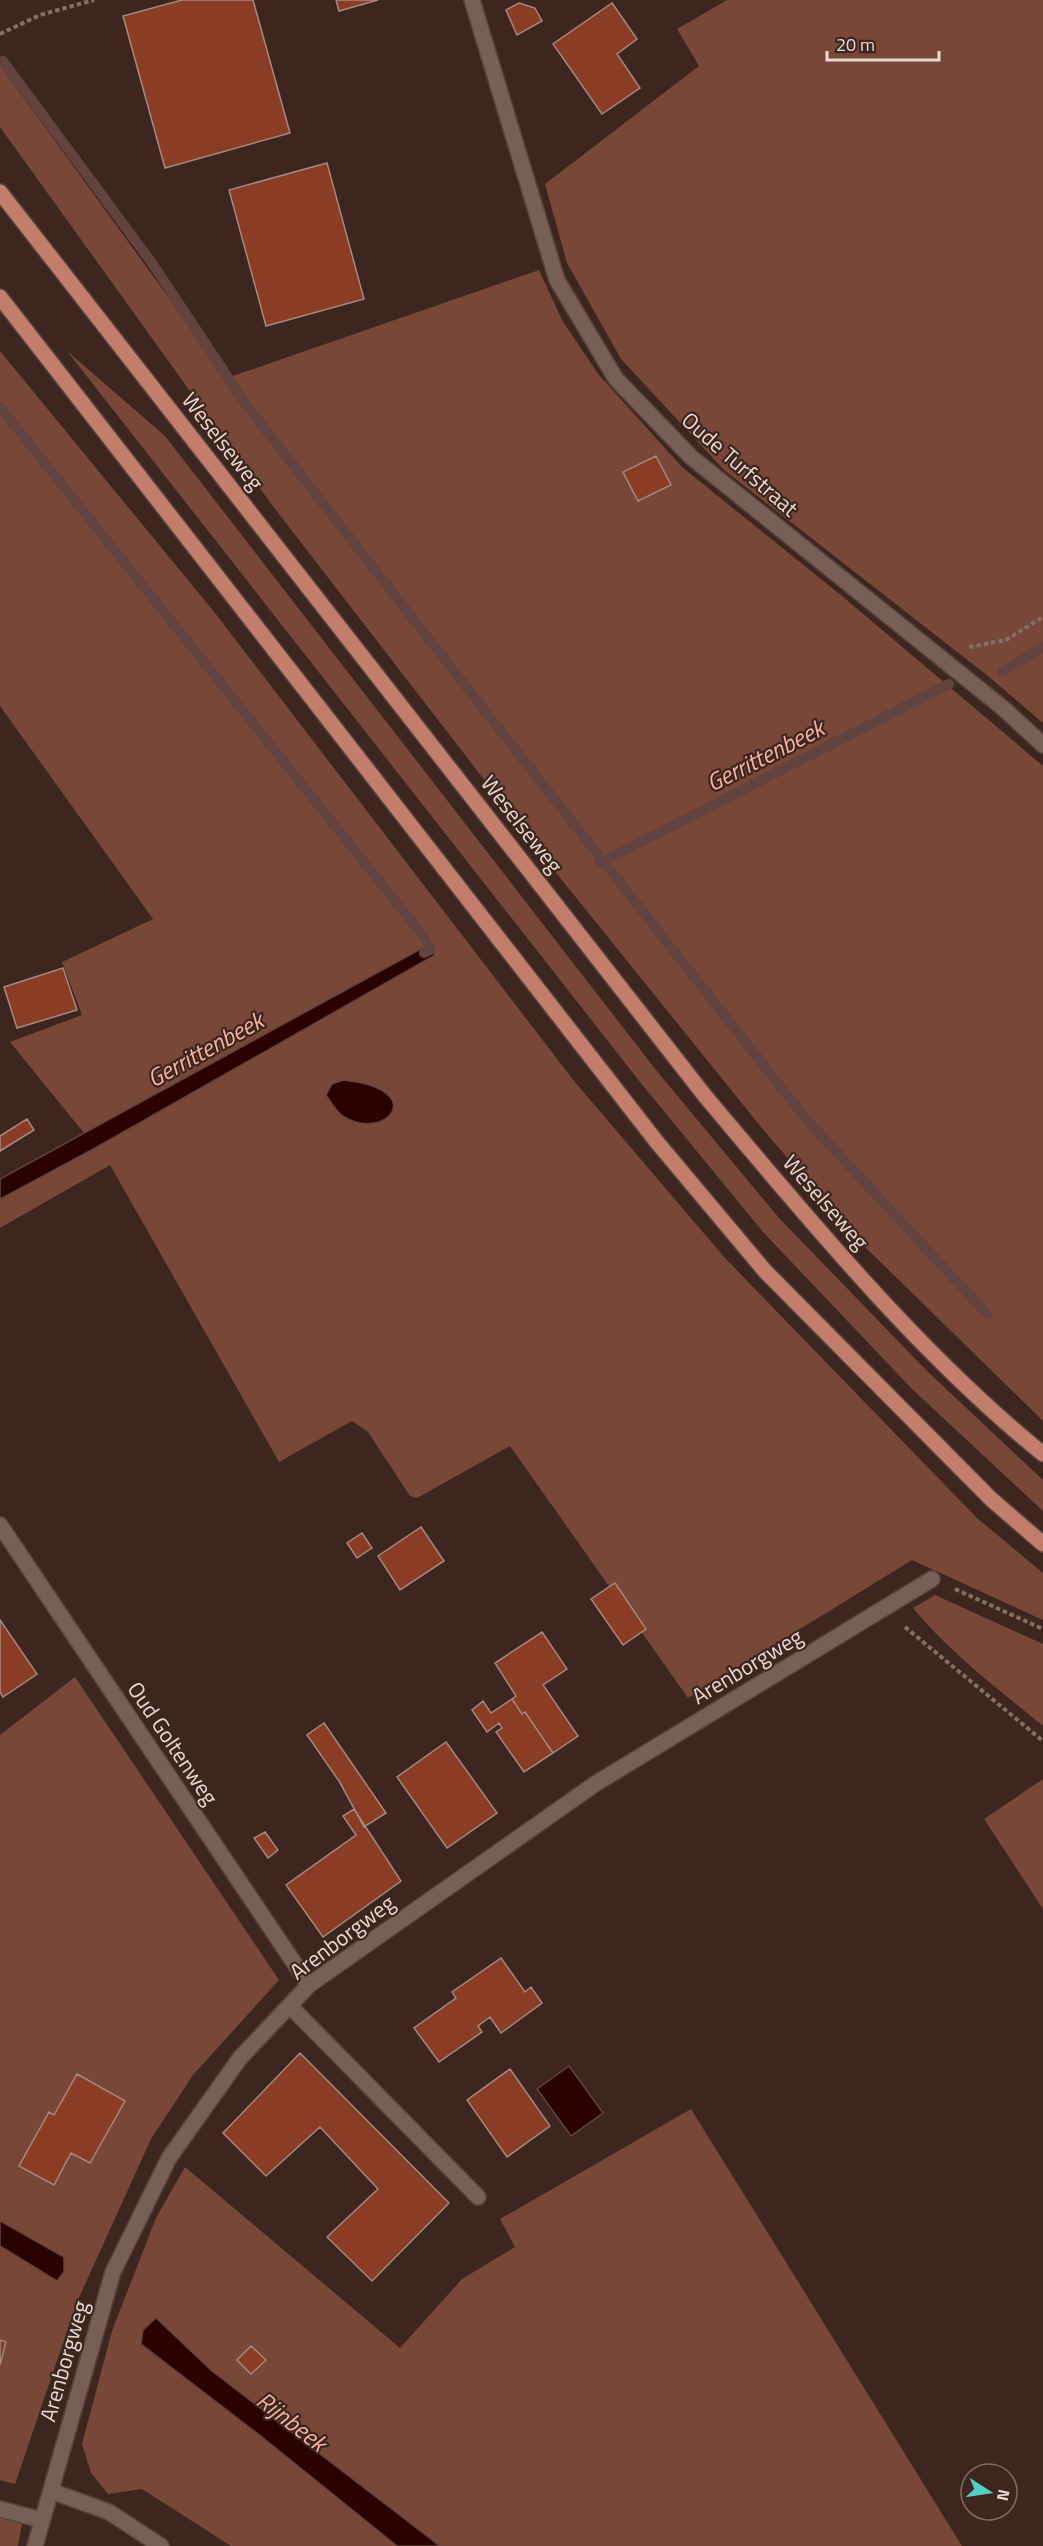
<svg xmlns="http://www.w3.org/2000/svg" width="1043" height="2546" font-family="'Titillium Web',sans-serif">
<rect width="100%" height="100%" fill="#3d261f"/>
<path fill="#784738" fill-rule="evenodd" d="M727 0H1043V642L1039 645 1043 643V723L988 676 724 470 621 359 567 263 545 184 699 66 677 29Z
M0 65 227 378 539 270 563 322 599 375 682 467 842 596 1043 766V1421L861 1243 761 1127 557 874 272 505 0 127Z
M0 351 215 613 574 1081 725 1258 977 1518 1043 1573V1620L912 1560 688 1698 510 1446 417 1498 410 1496 368 1432 352 1421 279 1462 110 1165 0 1228V1199L97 1147 435 955 428 945 84 1133 10 1042 82 1015 62 962 153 919 0 706ZM343 1080 357 1082 394 1109 391 1112 332 1084Z
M67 351 165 436 656 1070 779 1218 927 1371 1043 1480V1511L912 1389 763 1232 640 1082Z
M935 1595 1043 1644V1726C998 1689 950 1653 913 1608Z
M75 1677 279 1980 193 2075 151 2139 77 2302 15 2484 0 2480V2246L57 2281 64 2257 0 2221V1735Z
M1043 1779V1909L984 1819Z
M691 2109 962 2546H440L212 2371 156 2319 143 2330 141 2345 262 2437 397 2546H231L142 2489 108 2494 91 2473 82 2444 112 2331 156 2218 185 2167 400 2348 462 2279 515 2247 500 2219Z
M0 2517 22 2523 18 2546H0Z"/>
<path fill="#2a0300" stroke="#634340" stroke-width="1.5" d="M428 945 435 955 97 1147 0 1199V1179Z
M343 1080C430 1089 387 1142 344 1117 336 1112 331 1102 326 1095L332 1084Z
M569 2066 603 2113 571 2136 537 2089Z
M0 2221 64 2257V2272L57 2281 0 2246Z
M156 2318 212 2371 440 2546H397L262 2437 141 2344 143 2330Z"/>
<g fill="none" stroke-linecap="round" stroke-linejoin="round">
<path stroke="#634340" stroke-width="10" d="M3 61 152 263 247 406 500 730 806 1119 987 1314
M0 407 424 937 430 950 424 953
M1002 672 1043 647
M600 863 949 684"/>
</g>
<path fill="#8b3c25" stroke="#a5887f" stroke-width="1.5" d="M182 0H253L290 133 165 168 123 16Z
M336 0H378L339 11Z
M519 3 535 8 542 21 517 35 506 10Z
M612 3 637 39 617 54 640 88 602 114 553 44Z
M327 163 364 299 266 326 229 190Z
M656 456 671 485 638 501 623 472Z
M63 968 77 1010 17 1028 4 987Z
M27 1119 34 1130 0 1151V1136Z
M421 1527 444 1561 400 1590 378 1556Z
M362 1533 372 1548 357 1558 347 1543Z
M615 1583 646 1629 623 1645 591 1599Z
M0 1620 37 1674 3 1697 0 1692Z
M542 1632 567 1669 543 1685 578 1736 553 1753 525 1712 522 1714 512 1699 516 1696 495 1663Z
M512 1699 522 1714 525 1712 553 1753 524 1772 496 1732 502 1728 499 1723 487 1732 472 1710 483 1701 491 1713Z
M324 1723 386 1813 364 1827 339 1781 307 1735Z
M446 1742 497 1813 447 1848 397 1777Z
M354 1809 401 1881 323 1937 286 1885 356 1835 343 1816Z
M265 1832 278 1850 268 1858 254 1838Z
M501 1958 525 1992 531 1987 542 2003 501 2033 490 2017 478 2026 482 2032 439 2062 414 2028 456 1998 452 1992Z
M300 2053 449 2203 372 2281 327 2237 378 2189 320 2127 266 2176 223 2133Z
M510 2069 550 2126 507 2157 467 2100Z
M77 2074 125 2101 90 2163 71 2153 54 2185 19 2166 49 2112 54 2115Z
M0 2340 6 2342 0 2365Z
M251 2346 266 2360 251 2374 237 2360Z"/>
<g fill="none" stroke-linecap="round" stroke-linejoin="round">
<defs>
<path id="minor" d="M472 0 557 280 616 379 691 457 1003 708 1043 745
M0 1525 309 1985
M290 2006 478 2197
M51 2491 109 2512 161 2546
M0 2509 42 2520
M35 2546 113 2272 169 2158 240 2058 309 1985 595 1784 932 1579"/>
<path id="major" d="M0 192 705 1096C808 1218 918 1353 1043 1454
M0 297 656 1141 765 1271 991 1499 1043 1544"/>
</defs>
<use href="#minor" stroke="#56433d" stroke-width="18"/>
<use href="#major" stroke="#56433d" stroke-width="18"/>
<path stroke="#836e68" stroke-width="4" stroke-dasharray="4.5 3" stroke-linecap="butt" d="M0 34 40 15 94 0
M969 647 1006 640 1043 617
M955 1589 1043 1629
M905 1627 1043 1741"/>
<use href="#minor" stroke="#795e56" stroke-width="15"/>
<use href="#major" stroke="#c27e6a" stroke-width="15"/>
</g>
<g text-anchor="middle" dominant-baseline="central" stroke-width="4.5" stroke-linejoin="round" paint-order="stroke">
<g font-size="22" fill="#e9d9d4" stroke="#3d261f">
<text transform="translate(223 441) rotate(52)">Weselseweg</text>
<text transform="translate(740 464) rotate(41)">Oude Turfstraat</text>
<text transform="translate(522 824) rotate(52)">Weselseweg</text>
<text transform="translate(826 1202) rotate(49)">Weselseweg</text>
<text transform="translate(747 1666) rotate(-31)">Arenborgweg</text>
<text transform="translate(173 1743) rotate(56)">Oud Goltenweg</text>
<text transform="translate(342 1937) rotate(-37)">Arenborgweg</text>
<text transform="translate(64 2361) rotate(-74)">Arenborgweg</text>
</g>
<g font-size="24" font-style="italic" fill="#f8b29e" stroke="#3d261f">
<text transform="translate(765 755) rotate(-27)">Gerrittenbeek</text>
<text transform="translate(205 1049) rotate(-29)">Gerrittenbeek</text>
<text transform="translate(292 2421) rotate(38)">Rijnbeek</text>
</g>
</g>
<g transform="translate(989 2492) rotate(102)"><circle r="28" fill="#3d261f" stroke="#826e67" stroke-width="1.5"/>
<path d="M0-4.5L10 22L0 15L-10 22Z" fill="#56cec3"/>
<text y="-9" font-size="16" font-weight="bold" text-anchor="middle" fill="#e9d9d4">N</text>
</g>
<path d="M827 51v9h112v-9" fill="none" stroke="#e9d9d4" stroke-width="3"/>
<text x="836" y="51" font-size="18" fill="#e9d9d4" stroke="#3d261f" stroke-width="4.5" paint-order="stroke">20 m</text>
</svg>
